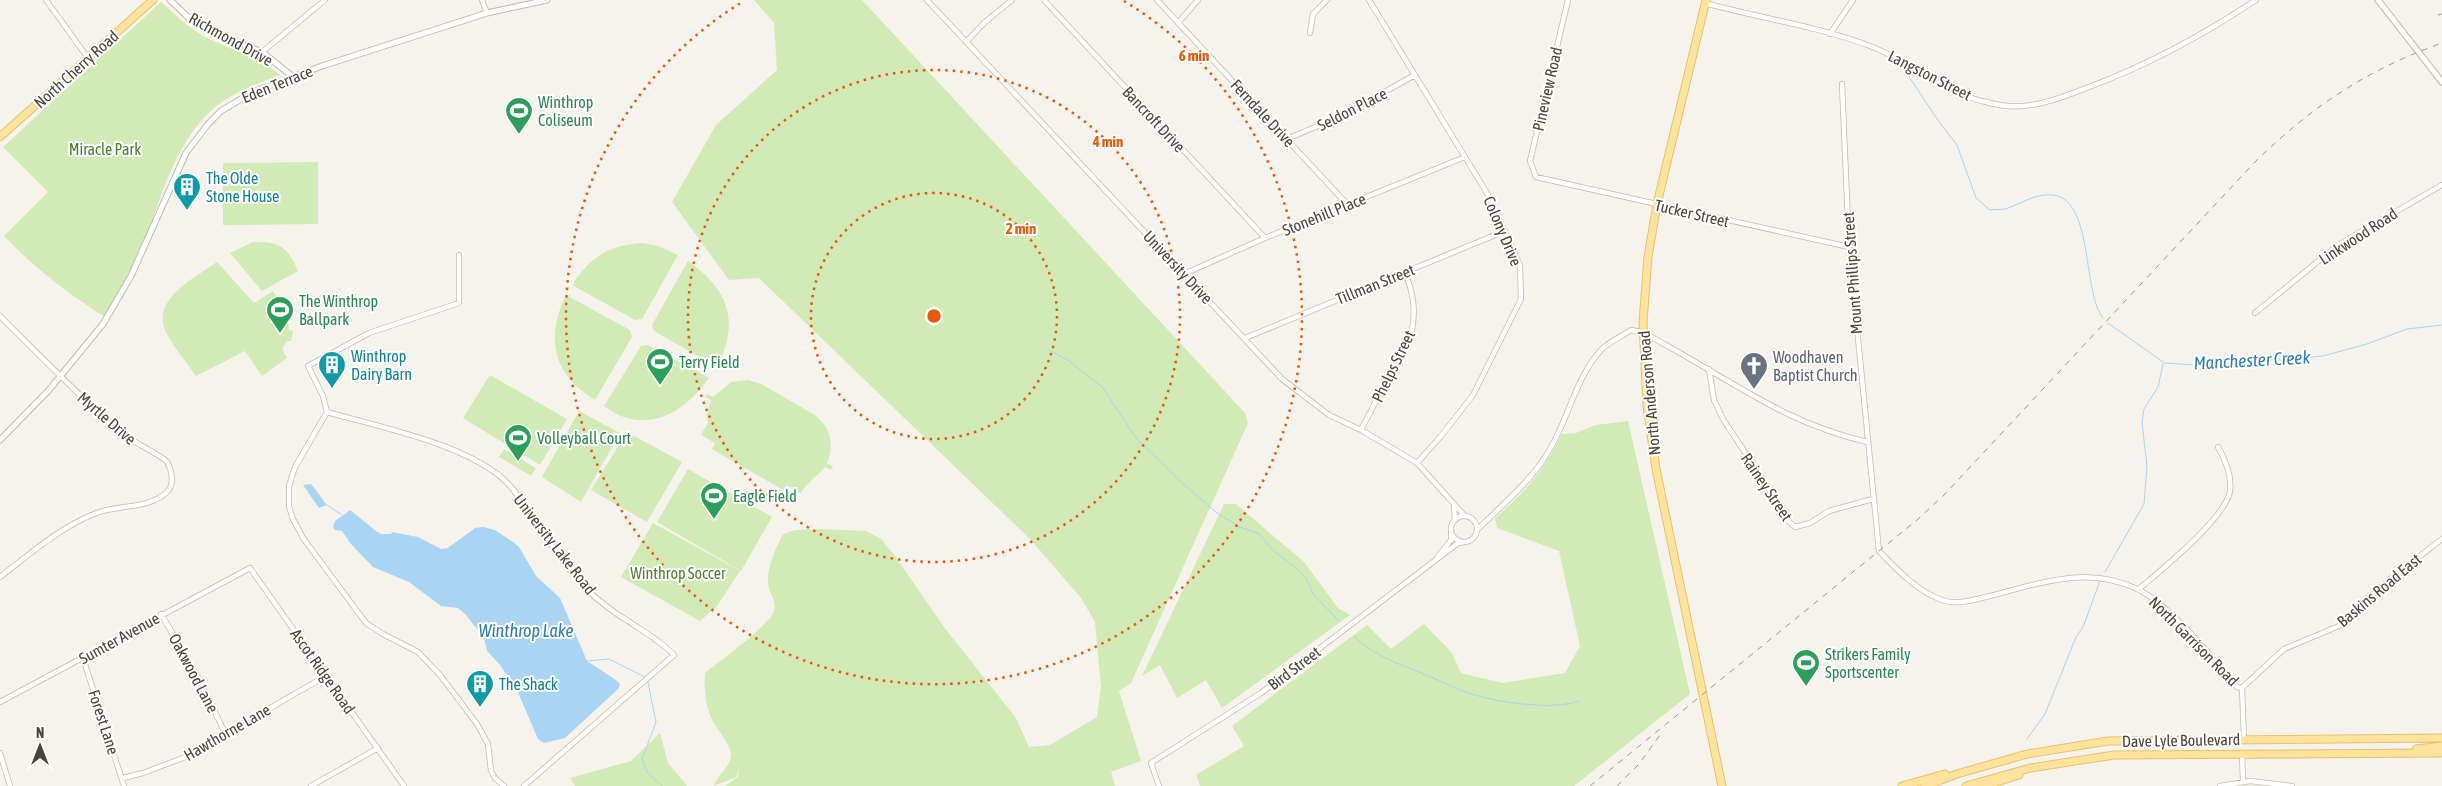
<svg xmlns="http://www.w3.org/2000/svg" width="2442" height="786" font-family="'Asap Condensed',sans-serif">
<rect width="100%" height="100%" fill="#f6f3ec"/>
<path fill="#d2eab5" d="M754 0H862L1245 413 1248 423 1131 683 1119 691 1141 761 1111 772 1115 786H725L738 777 739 769 736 777 714 786C717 774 732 767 731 753 729 742 714 726 710 715 705 702 704 686 705 673 719 661 769 626 774 611 777 603 771 596 769 589 764 572 776 548 783 534L796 530 821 529 866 531 881 539 895 556 944 627 1016 718 1029 747 1050 745 1097 717 1101 687 1095 622 1081 598 1031 540 759 278 729 280 672 202 716 125 777 70 774 23Z
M161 2C172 11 182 22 194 30 221 49 255 52 280 75 256 84 233 92 213 109 170 146 157 215 136 264 128 283 116 300 107 318 69 295 35 268 4 236L48 192 3 147Z
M318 162V224L223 225V163Z
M253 242C281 242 287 246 298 271L262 291 230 253Z
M642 243 658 246 678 255 642 319 635 320 572 285C590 257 609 245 642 243Z
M688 261C729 290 740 321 717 367L654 331 652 325Z
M217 262 254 303 273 291 277 297 279 295 291 312 287 314 289 330 293 331 291 341H287L282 349 287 358 262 376 245 351 196 376C187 363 175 349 167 334 148 300 195 278 217 262Z
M566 295 630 330 632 337 595 400C553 375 545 338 566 295Z
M648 345 709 378C690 405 660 429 624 417 617 415 610 410 604 406L641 346Z
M490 375 567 419 540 465 463 418Z
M748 380 761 384 815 415C830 427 835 444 827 463L833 466 831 470 825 467C816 478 809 480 801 493L787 485 783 490 712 449 715 443 701 435 708 423 707 414 711 400 705 397 707 394 713 397 731 382Z
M579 411 620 433 581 502 542 477Z
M1628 421 1690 694 1574 786H1200L1196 775 1244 746 1232 726 1367 625 1391 649 1424 624 1452 653 1461 673 1502 683 1565 673 1580 646 1559 551 1497 528 1495 518C1524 494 1545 468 1562 434L1576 433 1596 425Z
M627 432 682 462 647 522 591 490Z
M504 449 536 468 531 476 499 457Z
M688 469 772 517 741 571 657 522Z
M1224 504H1236L1304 562 1338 608 1350 615 1222 708 1206 680 1177 698 1160 665 1142 676Z
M653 523 740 571 717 606 700 621 621 577Z
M660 733 668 763 687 786H575L570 778 631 761Z"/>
<path fill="#a9d4f2" d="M311 484 327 505 319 508 303 485Z
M350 510 376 531 381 534H391L392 532 418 537 441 549 448 548 475 528 483 527 495 530 513 542 519 547 536 576 560 598 587 661 616 680 620 684 618 689 565 738 544 743 538 739 517 690 500 665 487 651 484 638 466 615 458 608 441 606 409 582 373 567 351 544 342 531 335 530 333 527 335 521Z"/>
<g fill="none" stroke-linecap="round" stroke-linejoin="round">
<path stroke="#a9d4f2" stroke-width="1" d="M1902 66 1937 119 1957 145 1976 198 1990 210C1995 209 2001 210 2005 209 2022 204 2034 193 2053 195 2094 200 2082 293 2103 318
M2108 323 2163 362
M1049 350 1068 360 1103 388 1137 439 1179 480 1217 513 1240 527 1259 534 1274 551 1297 569 1306 578 1313 594 1339 621
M2164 363 2210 366 2256 359 2281 360 2323 356 2367 344 2407 329 2442 325
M327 505 342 515
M2105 572 2144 504 2147 466 2142 423 2144 409 2158 387 2163 364
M1354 636C1376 658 1403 665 1431 677 1443 682 1454 688 1466 692 1492 702 1553 711 1579 701
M587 661 609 659 645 677
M648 682 656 722 642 759 647 772 662 786
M2027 739 2045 714 2076 637 2083 627 2100 581"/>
<defs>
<path id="minor" d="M46 0 88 58
M482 0 487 13
M927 0 1282 379 1329 415 1361 430 1417 463 1464 515
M1044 0 1265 238
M1157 0 1347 204
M1369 0 1490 198 1520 266 1521 299 1473 395 1441 436 1417 463
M1568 0 1530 161 1536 177 1849 247
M1705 3C1759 18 1817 26 1870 46 1910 61 1943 93 1986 102 1997 105 2012 107 2023 106 2046 104 2068 95 2089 87 2148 65 2203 35 2256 0
M1178 23 1198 0
M1310 33 1313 14 1327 0
M1830 34 1853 0
M966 42 985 22 1012 0
M262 52 325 0
M1842 84 1849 247 1879 551C1898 571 1919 593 1945 601 1959 605 1976 599 1990 596 2040 583 2088 565 2137 589 2171 605 2212 658 2237 687L2242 688
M1287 139 1339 117 1415 75
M459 255V303L369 333 308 366 323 396 327 412 295 467 289 486V506L292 517 303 538 366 623 383 634 418 652 440 675 477 724 488 744 491 771 495 778 504 786
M1184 274 1265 238 1465 157
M2255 313 2338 245 2442 185
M0 316C39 355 78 395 120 432 129 440 163 456 167 462 172 471 175 486 166 493 146 510 117 504 94 514 59 528 30 554 0 577
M1245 338 1505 231
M1709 369 1714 400 1723 419 1771 492 1785 518 1795 527 1810 523 1829 511 1873 499
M327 412C379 427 477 446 511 487 537 518 558 562 586 589 599 601 613 612 628 621 644 632 661 641 674 655L524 786
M1361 430 1412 331C1416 308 1413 293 1405 272
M1454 505 1455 520
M1451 529a13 13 0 1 1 26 0a13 13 0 1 1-26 0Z
M1478 529C1502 505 1529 483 1547 454 1569 420 1574 379 1602 349 1609 342 1622 336 1631 330L1643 332C1665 345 1688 357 1709 370 1765 403 1804 427 1867 442
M1437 558 1451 540V533
M2139 589C2160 571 2226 518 2230 491 2232 476 2225 459 2218 447
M161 614 197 675 225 733
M83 658 124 786
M2242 688 2284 649 2339 626 2384 584 2442 539
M2242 688 2244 739
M0 702 250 568 404 786
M0 753 10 786
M2242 754 2243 782
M123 778 143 773 183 758 326 676
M311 786 378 748
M1159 786 1151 763 1261 693 1458 543 1465 542
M2220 786 2250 781 2292 786"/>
<path id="tertiary" d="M170 0 189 18 219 35 262 52 292 76
M2378 0 2442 82
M0 440 49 390 103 324 131 276 186 153 208 124 221 111 253 92 322 66 487 13 547 0"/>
<path id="primary" d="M1706 0 1657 204 1648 257 1643 322 1647 406 1656 469 1722 786
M0 137 153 0
M2416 749 2442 746
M1902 786 1945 774
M1925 786 1957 774 2027 754 2108 741 2442 738
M1966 786 2030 768 2114 755 2442 753
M1984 786 2019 775"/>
</defs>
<use href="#minor" stroke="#c2bbae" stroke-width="6"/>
<use href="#tertiary" stroke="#c2bbae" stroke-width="7"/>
<use href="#primary" stroke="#e6c16a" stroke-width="9"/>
<use href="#minor" stroke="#fff" stroke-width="4.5"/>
<use href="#tertiary" stroke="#fff" stroke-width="5"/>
<use href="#primary" stroke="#ffe39c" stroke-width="7"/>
<path stroke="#9a9a9a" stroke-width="1" stroke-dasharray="6 6" stroke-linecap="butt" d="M2438 15 2442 14
M1590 786 1917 520 1944 495 2254 163C2311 107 2366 70 2442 43
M1617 786 1639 764 1660 735"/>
</g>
<g fill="none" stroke="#e8590c" stroke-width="2.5" stroke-dasharray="2.5 5">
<circle cx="934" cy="316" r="123"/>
<circle cx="934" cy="316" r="246"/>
<path d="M1124 1A368 368 0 1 1 744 1"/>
</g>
<defs>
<symbol id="stadium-pin" viewBox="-11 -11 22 30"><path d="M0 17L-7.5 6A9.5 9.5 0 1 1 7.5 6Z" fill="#2e9e5b" stroke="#fff"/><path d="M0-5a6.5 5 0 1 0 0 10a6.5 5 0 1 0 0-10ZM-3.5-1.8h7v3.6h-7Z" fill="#fff"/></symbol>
<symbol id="building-pin" viewBox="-11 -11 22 30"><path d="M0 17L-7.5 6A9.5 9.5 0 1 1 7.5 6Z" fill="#0f9aa8" stroke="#fff"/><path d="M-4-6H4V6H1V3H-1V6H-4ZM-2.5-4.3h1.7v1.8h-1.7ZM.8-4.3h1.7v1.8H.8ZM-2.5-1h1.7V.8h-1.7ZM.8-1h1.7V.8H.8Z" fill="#fff"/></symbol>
<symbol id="church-pin" viewBox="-11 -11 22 30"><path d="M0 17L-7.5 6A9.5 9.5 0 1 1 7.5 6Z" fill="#6b7280" stroke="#fff"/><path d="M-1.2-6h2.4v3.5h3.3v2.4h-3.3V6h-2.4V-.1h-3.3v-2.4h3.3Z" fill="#fff"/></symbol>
</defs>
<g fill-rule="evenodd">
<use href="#stadium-pin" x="503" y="95" width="32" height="43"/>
<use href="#building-pin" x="171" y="171" width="32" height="43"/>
<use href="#stadium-pin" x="264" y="294" width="32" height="43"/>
<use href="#stadium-pin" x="644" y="346" width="32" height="43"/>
<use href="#building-pin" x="316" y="349" width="32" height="43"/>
<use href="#church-pin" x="1738" y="350" width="32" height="43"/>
<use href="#stadium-pin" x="502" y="422" width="32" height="43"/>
<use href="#stadium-pin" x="698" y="480" width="32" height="43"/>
<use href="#stadium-pin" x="1790" y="647" width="32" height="43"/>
<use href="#building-pin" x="464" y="668" width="32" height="43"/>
</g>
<g text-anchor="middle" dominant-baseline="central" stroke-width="4" stroke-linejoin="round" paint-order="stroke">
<g font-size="16" fill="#4b4439" stroke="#fff">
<text transform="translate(231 39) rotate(29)">Richmond Drive</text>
<text transform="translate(76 69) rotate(-42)">North Cherry Road</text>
<text transform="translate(1930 75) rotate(27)">Langston Street</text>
<text transform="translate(277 84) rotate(-22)">Eden Terrace</text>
<text transform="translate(1547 89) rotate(-77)">Pineview Road</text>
<text transform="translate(1352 109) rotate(-27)">Seldon Place</text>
<text transform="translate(1263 113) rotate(47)">Ferndale Drive</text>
<text transform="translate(1154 119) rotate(47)">Bancroft Drive</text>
<text transform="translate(1692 213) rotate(13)">Tucker Street</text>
<text transform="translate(1324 214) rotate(-22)">Stonehill Place</text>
<text transform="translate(1503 231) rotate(67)">Colony Drive</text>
<text transform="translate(2358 236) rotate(-33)">Linkwood Road</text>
<text transform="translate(1178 267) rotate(47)">University Drive</text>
<text transform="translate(1852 273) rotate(-94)">Mount Phillips Street</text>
<text transform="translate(1375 284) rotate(-22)">Tillman Street</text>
<text transform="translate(1393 366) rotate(-64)">Phelps Street</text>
<text transform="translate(1649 393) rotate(-95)">North Anderson Road</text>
<text transform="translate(107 418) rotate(41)">Myrtle Drive</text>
<text transform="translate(1767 487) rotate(56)">Rainey Street</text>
<text transform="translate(555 544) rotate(52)">University Lake Road</text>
<text transform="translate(2379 590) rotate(-40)">Baskins Road East</text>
<text transform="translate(119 638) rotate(-29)">Sumter Avenue</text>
<text transform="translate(2194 641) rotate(45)">North Garrison Road</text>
<text transform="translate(1294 668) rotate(-37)">Bird Street</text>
<text transform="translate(323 671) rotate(55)">Ascot Ridge Road</text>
<text transform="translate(194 673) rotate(62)">Oakwood Lane</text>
<text transform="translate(104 722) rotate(72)">Forest Lane</text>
<text transform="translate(227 732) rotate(-30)">Hawthorne Lane</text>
<text transform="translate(2181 740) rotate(-1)">Dave Lyle Boulevard</text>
</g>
<g font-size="16" fill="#27864d" stroke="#fff" text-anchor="start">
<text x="538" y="102">Winthrop<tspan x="538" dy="18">Coliseum</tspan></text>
<text x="299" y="301">The Winthrop<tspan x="299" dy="18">Ballpark</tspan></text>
<text x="679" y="362">Terry Field</text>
<text x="537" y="438">Volleyball Court</text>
<text x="733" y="496">Eagle Field</text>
<text x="1825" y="654">Strikers Family<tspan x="1825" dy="18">Sportscenter</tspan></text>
</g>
<g font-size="16" fill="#4a7f2a" stroke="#fff">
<text x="105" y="149">Miracle Park</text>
<text x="678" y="573">Winthrop Soccer</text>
</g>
<g font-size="16" fill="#0d838f" stroke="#fff" text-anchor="start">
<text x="206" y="178">The Olde<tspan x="206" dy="18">Stone House</tspan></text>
<text x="351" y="356">Winthrop<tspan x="351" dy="18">Dairy Barn</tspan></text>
<text x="499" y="684">The Shack</text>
</g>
<g font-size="16" fill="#5b616d" stroke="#fff" text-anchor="start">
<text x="1773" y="357">Woodhaven<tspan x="1773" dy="18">Baptist Church</tspan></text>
</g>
<g font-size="18" font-style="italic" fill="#2e7ab2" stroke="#fff">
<text transform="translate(2252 360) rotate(-3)">Manchester Creek</text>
<text x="526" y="630">Winthrop Lake</text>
</g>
</g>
<circle cx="934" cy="316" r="8" fill="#e8590c" stroke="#fff" stroke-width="2.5"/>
<g font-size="15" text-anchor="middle" font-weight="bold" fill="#e8590c" stroke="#fff" stroke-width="4" stroke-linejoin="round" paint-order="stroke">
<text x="1194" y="61">6 min</text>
<text x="1108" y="147">4 min</text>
<text x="1021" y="234">2 min</text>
</g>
<g transform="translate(40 746)" stroke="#ffffff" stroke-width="4" paint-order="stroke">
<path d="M0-4L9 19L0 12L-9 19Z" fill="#4b4439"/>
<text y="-8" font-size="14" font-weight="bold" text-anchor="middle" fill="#4b4439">N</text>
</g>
</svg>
